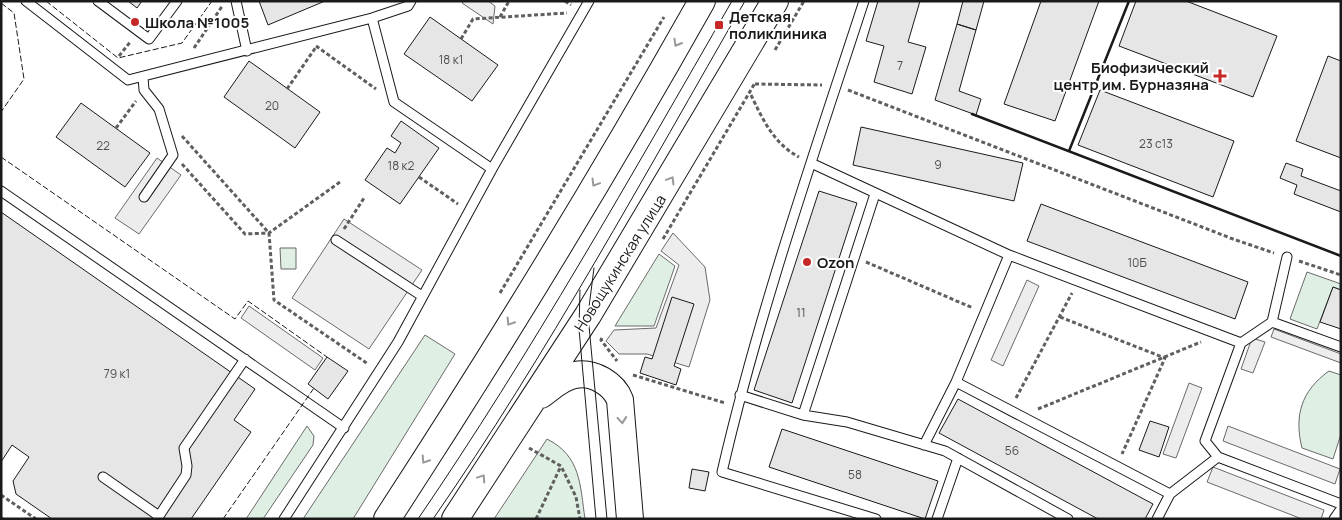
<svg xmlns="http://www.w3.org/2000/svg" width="1342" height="520" font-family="Manrope,sans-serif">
<rect width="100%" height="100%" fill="#fff"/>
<path fill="#e0efe3" stroke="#6a6a6a" d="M280 248H296V269H281Z
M659 254 675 266 654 326H615Z
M1307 272 1341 284V290L1333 287 1317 329 1290 319Z
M425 335 455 354 353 519H303Z
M1329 371 1341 375V434L1333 459 1302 448C1294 416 1301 391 1329 371Z
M307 426 314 436 313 445 263 519H246Z
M547 439C581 456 580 485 585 519H494Z"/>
<path fill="#ededed" stroke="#6a6a6a" d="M464 1H488L495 6 493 24 462 3Z
M157 158 181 175 139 234 115 218Z
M344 219 422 270 369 349 292 298Z
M673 233 705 267 710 300 689 367 647 354H619L606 341 614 330 656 328 679 265 661 251Z
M1027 280 1039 286 1003 366 991 360Z
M249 306 323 358 315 370 241 318Z
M1274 329 1341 354V363L1271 337Z
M1252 338 1265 342 1253 373 1241 369Z
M1189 383 1202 388 1176 458 1163 454Z
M1228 426 1340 469 1335 484 1223 441Z
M1213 467 1324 510 1321 519H1302L1207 482Z"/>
<path fill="#e6e6e6" stroke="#1a1a1a" d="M128 1H142L137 8Z
M259 1H325L268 25Z
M878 1H920L908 42 926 47 912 94 874 82 884 46 866 41Z
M963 1H984L976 30 957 24Z
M1041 1H1099L1055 121 1004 104Z
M1136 1H1186L1277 36 1253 97 1119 46Z
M430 17 498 65 472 101 404 54Z
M957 24 976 30 959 91 981 99 976 115 935 100Z
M1328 56 1341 61V158L1296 141Z
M249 61 320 112 295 148 224 97Z
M1100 90 1234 141 1213 197 1078 145Z
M81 103 150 153 125 187 56 137Z
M401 121 439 148 400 204 365 180 387 148 395 153 401 143 391 136Z
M861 127 1023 163 1014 201 853 165Z
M1286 163 1303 169 1301 176 1341 191V212L1294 194 1297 185 1280 178Z
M819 191 857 203 792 403 754 390Z
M1041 204 1248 282 1235 319 1027 241Z
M1 212 255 389 234 420 251 432 191 519H52L16 494 13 481 29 457 12 445 1 462Z
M1333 287 1341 290V329L1320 322Z
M672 297 694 304 674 366 681 369 676 385 640 373 645 357 652 359Z
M327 357 348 371 328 399 308 384Z
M958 399 1153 504 1145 519H1098L939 433Z
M1150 421 1169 427 1159 457 1139 450Z
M782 429 938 481 925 519 769 467Z
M692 469 709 472 705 491 689 488Z"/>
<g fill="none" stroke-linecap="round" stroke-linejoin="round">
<defs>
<path id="lane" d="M26 1 128 80 372 18 408 6 411 1
M98 1 149 39 177 1
M236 1 247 51
M864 1C813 157 759 312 722 472L876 519
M372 18 394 102 492 169
M143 77 144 90 159 109 173 155 144 197
M811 163 1009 255 1241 343
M1 191 344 428
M336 240 422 296
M1009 255 956 382 1170 494 1218 457 1341 504
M1272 322 1341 347
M740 395 803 415 847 422 945 451 1068 519
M803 415 875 194
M924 445 956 382
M1218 457 1205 441 1241 343 1272 322 1287 257
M103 477 159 516
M157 519 186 475 187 466 184 448 245 359
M284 519 398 342 492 169 589 1
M937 519 958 458
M1157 519 1170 494
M1334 519 1341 509"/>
<path id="secondary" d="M541 395C552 387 562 377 575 375 593 371 614 384 620 400L630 519
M387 519C497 350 603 177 702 1
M455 519 588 315 775 1"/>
</defs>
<use href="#lane" stroke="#1a1a1a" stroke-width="11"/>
<use href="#secondary" stroke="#1a1a1a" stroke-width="28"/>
<path stroke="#5f5f5f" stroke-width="3" stroke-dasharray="4 2.5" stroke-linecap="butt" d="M565 1 571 5
M500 17 509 1
M461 39 473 19 567 13
M316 46 376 89
M194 48 223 5
M775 50 804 1
M119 56 131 41
M755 84 822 85
M287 89 316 47
M848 90 1233 239 1274 253
M751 95C763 120 774 144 799 157
M116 128 136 101
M182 136 269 233 274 300 368 364
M182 164 245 234 269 233 340 182
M419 177 458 204
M344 229 364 198
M663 239 755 83
M1299 261 1341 275
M866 262 973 308
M500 293 664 17
M1060 317 1165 358 1122 454
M602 338 601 340 617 361
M633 375 725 403
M1016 398 1072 293
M1038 409 1201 342
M529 448 561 466 576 497 580 519
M1 495 36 519
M1 518 3 519
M536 519 561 466"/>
<use href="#lane" stroke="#fff" stroke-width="9"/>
<use href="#secondary" stroke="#fff" stroke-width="26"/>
<path stroke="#1a1a1a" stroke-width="1" d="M594 268 588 315 607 519
M580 290 579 329 596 519
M418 519C532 352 631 176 732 1
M433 519C548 353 644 176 745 1"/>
<path stroke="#1a1a1a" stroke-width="1" stroke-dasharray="6 2.5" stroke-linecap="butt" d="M46 1 118 58 182 43 212 1
M1 3 14 13 24 79 1 112
M1 157 235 319 248 301 327 357
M223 519 314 388"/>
<path stroke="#1a1a1a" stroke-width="2.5" d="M972 114 1341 256
M1069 151 1129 1"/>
</g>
<defs><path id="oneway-chevron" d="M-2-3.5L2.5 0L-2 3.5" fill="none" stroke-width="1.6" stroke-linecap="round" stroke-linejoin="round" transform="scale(1.25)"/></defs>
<g stroke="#989898">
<use href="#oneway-chevron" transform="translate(677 43) rotate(120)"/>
<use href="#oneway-chevron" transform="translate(671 180) rotate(-59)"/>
<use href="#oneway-chevron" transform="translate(595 183) rotate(121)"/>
<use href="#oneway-chevron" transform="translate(510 322) rotate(122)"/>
<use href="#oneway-chevron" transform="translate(622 420) rotate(85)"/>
<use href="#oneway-chevron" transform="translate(425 460) rotate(123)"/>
<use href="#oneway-chevron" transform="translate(482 478) rotate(-56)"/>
</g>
<g fill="#c62828" stroke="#fff" stroke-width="2">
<circle cx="135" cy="22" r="5"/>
<rect x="714" y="20" width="10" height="10" rx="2.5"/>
<path d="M1217.5 68.5h5v5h5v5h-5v5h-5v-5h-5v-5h5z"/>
<circle cx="807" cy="262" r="5"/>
</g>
<g text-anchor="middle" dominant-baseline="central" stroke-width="4" stroke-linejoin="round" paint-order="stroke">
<g font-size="12" fill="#4d4d4d">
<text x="451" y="59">18 к1</text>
<text x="900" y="65">7</text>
<text x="272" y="105">20</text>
<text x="1156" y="143">23 с13</text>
<text x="103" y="145">22</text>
<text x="938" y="164">9</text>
<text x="401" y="165">18 к2</text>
<text x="1137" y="262">10Б</text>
<text x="801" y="312">11</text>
<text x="117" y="373">79 к1</text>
<text x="1012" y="450">56</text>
<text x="855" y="474">58</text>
</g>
<g font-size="15" font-weight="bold" fill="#1a1a1a" stroke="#fff" text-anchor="start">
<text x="729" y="16">Детская<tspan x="729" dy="17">поликлиника</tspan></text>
<text x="145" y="22">Школа №1005</text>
<text x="1209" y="67" text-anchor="end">Биофизический<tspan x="1209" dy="17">центр им. Бурназяна</tspan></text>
<text x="817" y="262">Ozon</text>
</g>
<g font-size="15" fill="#1a1a1a" stroke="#fff">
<text transform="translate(620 263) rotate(-58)">Новощукинская улица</text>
</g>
</g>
<rect width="1342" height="520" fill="none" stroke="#1a1a1a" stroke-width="5"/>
</svg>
